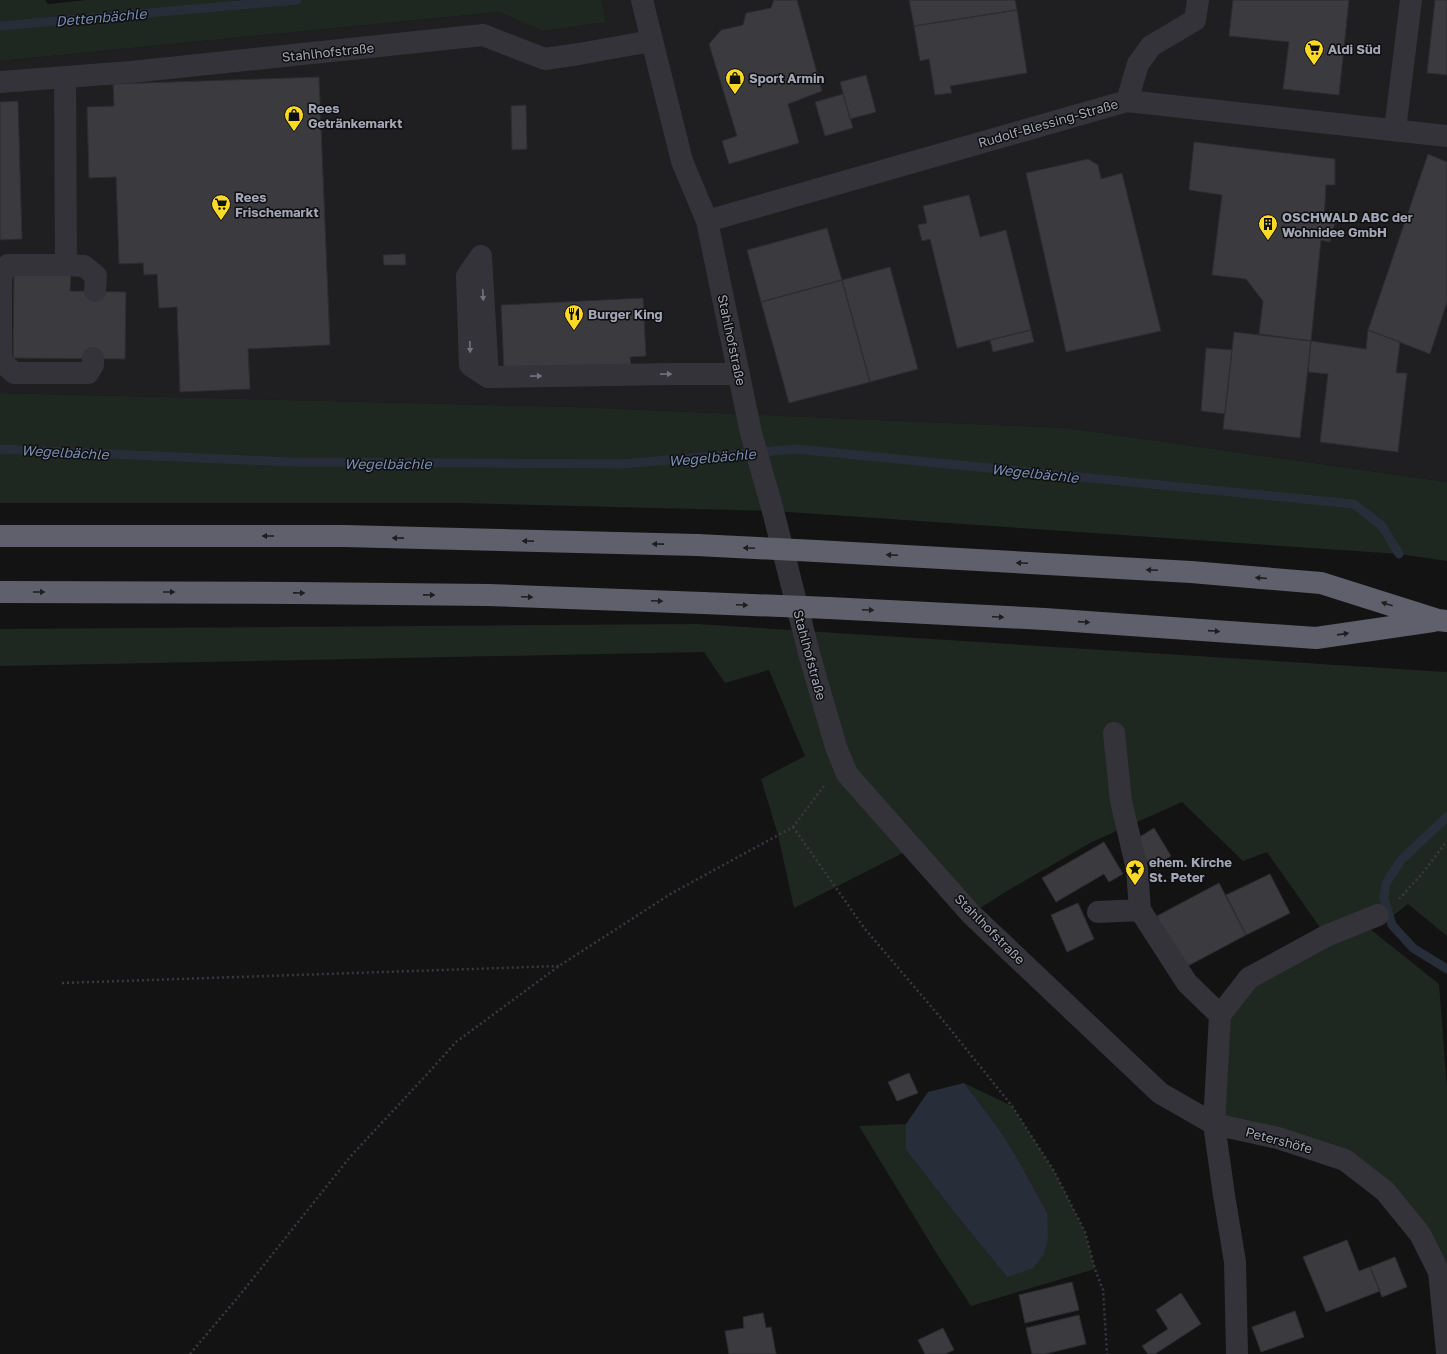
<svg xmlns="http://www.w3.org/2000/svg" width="1447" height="1354" font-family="'Golos Text',sans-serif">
<rect width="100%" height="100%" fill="#131314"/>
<path fill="#1f1f21" d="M601 0H1447V482L1067 428 575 407 0 393V61L499 12 543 31 606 22Z"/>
<path fill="#1f2721" d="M0 0H45L48 4 87 0H601L606 22 543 31 499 12 0 61Z
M0 393 575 407 1067 428 1447 482V561L1399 554 773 511 461 503H0Z
M697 624 1447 672V936L1408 904 1385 922 1370 929 1439 984 1447 1088V1268L1345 1160 1214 1124 1220 1015 1249 978 1326 936 1267 852 1243 861 1182 802 1092 842 1005 892 971 914 913 848 794 908 778 835 761 779 805 756 769 670 725 683 704 652 0 666V629Z
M964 1083 1012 1106 1054 1171 1085 1232 1095 1269 971 1306 937 1254 859 1126 906 1124V1150L958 1217 1007 1277 1047 1212 1012 1149 994 1122Z"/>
<path fill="#282e39" d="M964 1083 994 1122 1012 1149 1047 1212 1048 1239 1044 1254 1033 1268 1007 1277 958 1217 906 1150V1124L928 1092Z"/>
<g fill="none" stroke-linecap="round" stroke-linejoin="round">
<path stroke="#282e39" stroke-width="9" d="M0 26 297 0
M0 449 291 462 621 464 796 449 1354 504 1382 526 1399 554
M1447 817 1401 860 1386 883 1384 899 1392 925 1413 948 1447 969"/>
</g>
<path fill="#3a3a3f" stroke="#2d2c30" d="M774 0H797L822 91 788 104 799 143 729 164 722 141 737 136 709 44 721 30 743 25 746 13 771 8Z
M909 0H1015L1017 10 914 26Z
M1233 0H1349L1339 95 1283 89 1289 42 1229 36Z
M1435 0H1447V75L1427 73Z
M1017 10 1027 73 950 86 952 93 935 95 929 59 920 61 914 26Z
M866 75 876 112 850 119 840 82Z
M319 77 330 345 248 349 250 389 180 392 177 307 159 308 157 274 144 275 143 263 119 264 116 177 89 178 87 107 114 106 113 84Z
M843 94 853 128 825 136 815 102Z
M18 101 22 239 0 240V102Z
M526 105 527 149 512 150 511 106Z
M1194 142 1335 159V185H1326L1324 222 1335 223 1330 242 1321 240 1311 341 1259 334 1263 301 1246 279 1212 275 1222 195 1189 190Z
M1428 154 1447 162V302L1430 354 1368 330Z
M1088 159 1098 165 1101 179 1122 173 1161 331 1066 352 1026 173Z
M969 195 980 237 1006 230 1031 330 957 348 930 239 922 241 918 225 927 223 923 206Z
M827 228 842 280 761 302 747 250Z
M405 254 406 265H384L383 255Z
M890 267 918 369 870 382 842 280Z
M14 272 71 273 70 291 126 292 125 359 13 358Z
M842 280 870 382 789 403 761 302Z
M643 298 646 356 630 357 631 365 504 371 501 305Z
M1031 330 1034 342 993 352 990 340Z
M1368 330 1400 342 1396 373H1407L1398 452 1320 442 1328 374 1308 372 1311 341 1366 349Z
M1234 332 1311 341 1300 438 1223 429Z
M1206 348 1232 350 1225 414 1201 411Z
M1154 828 1171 856 1151 868 1135 840Z
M1104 842 1123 874 1109 882 1104 874 1056 902 1042 878Z
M1270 874 1290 913 1246 935 1226 895Z
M1219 883 1246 935 1184 968 1157 916Z
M1078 903 1094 939 1067 952 1051 915Z
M909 1073 918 1093 897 1101 888 1082Z
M1347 1240 1359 1271 1370 1267 1380 1291 1326 1312 1303 1257Z
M1395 1257 1407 1287 1382 1297 1370 1267Z
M1072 1282 1079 1310 1025 1323 1019 1295Z
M1181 1293 1201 1324 1155 1354H1148L1142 1346 1168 1329 1156 1310Z
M1295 1311 1304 1337 1261 1352 1252 1327Z
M763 1313 766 1328 771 1327 776 1354H729L725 1331 744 1328 743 1317Z
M1079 1315 1086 1344 1045 1354H1032L1026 1328Z
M943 1328 954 1350 945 1354H925L918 1340Z"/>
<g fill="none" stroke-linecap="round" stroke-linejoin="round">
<path stroke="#393a41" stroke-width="2.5" stroke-dasharray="2 3" stroke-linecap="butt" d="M793 827 865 929 946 1024 1012 1106 1054 1171 1085 1232 1095 1269 1103 1290 1107 1354
M1399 899 1421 875 1447 841
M62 983 559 966
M190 1354 239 1296 350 1157 430 1071 456 1042 559 966 672 893 793 827 824 786"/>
<path stroke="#34333a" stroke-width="22" d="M642 0 682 161 707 221 751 433 773 511 810 657 836 747 847 774 971 914 1160 1093 1214 1124 1278 1138 1345 1160 1385 1191 1420 1234 1439 1272 1447 1352
M65 77 66 265H8L1 276V361L14 373H88L93 365V358
M0 82 131 72 483 35 545 59 579 54 651 41
M1127 101 1138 64 1151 46 1195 20 1198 0
M1395 130 1411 0
M707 221 1127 101 1447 136
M481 256 488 377 672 374H739
M481 256 467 276 470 365 488 377
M66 265 84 266 96 276 95 291
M1114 733 1121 801 1137 869 1140 910 1187 983 1220 1015
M1098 912 1140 910
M1237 1354 1235 1262 1224 1195 1214 1124 1220 1015 1249 978 1326 936 1378 915"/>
<path stroke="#5f606b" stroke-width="22" d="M0 536H344L697 545
M816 551 1191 572 1321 583 1438 620 1447 621
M0 592 295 593 488 595 703 603
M829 608 1045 619 1316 638 1433 621"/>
<path stroke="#5f606b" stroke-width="22" d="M697 545 816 551
M703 603 829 608"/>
</g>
<defs><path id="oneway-solid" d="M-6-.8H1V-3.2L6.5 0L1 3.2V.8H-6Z"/></defs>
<g fill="#71727e">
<use href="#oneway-solid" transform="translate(483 295) rotate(87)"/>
<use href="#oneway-solid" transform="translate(470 347) rotate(88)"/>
<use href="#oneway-solid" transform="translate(666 374) rotate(-1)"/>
<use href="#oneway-solid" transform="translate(536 376) rotate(-1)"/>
</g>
<g fill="#1e1e21">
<use href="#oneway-solid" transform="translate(268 536) rotate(-180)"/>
<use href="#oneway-solid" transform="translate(398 538) rotate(-179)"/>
<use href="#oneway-solid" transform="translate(528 541) rotate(-179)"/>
<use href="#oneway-solid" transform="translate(658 544) rotate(-179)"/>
<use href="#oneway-solid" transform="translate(749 548) rotate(-177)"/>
<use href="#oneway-solid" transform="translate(892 555) rotate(-177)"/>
<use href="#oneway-solid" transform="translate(1022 563) rotate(-177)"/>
<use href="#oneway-solid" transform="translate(1152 570) rotate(-177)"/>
<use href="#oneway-solid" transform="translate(1261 578) rotate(-175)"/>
<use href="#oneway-solid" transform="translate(39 592)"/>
<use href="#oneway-solid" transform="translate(169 592)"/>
<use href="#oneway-solid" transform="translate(299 593) rotate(1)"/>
<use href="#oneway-solid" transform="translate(429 595) rotate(1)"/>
<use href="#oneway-solid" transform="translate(527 597) rotate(2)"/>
<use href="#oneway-solid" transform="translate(657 601) rotate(2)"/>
<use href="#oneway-solid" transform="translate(1387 604) rotate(-162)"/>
<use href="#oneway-solid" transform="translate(742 605) rotate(2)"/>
<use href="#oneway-solid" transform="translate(868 610) rotate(3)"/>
<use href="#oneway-solid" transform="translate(998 617) rotate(3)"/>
<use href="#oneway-solid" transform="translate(1084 622) rotate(4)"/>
<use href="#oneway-solid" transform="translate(1214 631) rotate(4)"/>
<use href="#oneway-solid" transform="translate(1343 634) rotate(-8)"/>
</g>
<defs>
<symbol id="supermarket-pin" viewBox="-11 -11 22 30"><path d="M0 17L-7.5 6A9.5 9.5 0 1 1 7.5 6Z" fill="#fbd924" stroke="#0e0e0f"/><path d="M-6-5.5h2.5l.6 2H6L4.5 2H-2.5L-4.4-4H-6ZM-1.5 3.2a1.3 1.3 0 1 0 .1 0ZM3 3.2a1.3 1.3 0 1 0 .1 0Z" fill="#111"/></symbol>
<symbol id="shop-pin" viewBox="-11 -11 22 30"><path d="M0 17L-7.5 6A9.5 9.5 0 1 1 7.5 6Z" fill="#fbd924" stroke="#0e0e0f"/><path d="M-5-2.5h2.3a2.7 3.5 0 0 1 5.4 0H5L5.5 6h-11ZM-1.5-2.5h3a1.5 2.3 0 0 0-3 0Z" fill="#111"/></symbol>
<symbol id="building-pin" viewBox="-11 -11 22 30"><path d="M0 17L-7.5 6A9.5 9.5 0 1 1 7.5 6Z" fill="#fbd924" stroke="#0e0e0f"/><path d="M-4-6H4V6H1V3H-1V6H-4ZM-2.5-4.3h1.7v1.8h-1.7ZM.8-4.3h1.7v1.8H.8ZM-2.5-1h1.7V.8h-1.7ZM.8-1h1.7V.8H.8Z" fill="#111"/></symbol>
<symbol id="restaurant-pin" viewBox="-11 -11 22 30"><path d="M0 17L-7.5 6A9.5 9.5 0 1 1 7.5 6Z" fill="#fbd924" stroke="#0e0e0f"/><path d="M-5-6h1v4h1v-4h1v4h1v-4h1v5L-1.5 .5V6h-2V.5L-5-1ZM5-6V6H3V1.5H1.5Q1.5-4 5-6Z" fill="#111"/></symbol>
<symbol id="sight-pin" viewBox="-11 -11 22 30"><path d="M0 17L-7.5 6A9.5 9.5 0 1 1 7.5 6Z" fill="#fbd924" stroke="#0e0e0f"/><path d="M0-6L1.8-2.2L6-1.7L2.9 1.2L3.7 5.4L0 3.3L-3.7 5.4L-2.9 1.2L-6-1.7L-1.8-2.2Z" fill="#111"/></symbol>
</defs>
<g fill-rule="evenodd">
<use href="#supermarket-pin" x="1303" y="38" width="22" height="30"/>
<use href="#shop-pin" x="724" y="67" width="22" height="30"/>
<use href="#shop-pin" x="283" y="104" width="22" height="30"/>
<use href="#supermarket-pin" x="210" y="193" width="22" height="30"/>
<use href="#building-pin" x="1257" y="213" width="22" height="30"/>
<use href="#restaurant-pin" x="563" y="303" width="22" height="30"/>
<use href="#sight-pin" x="1124" y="858" width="22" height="30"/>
</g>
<g text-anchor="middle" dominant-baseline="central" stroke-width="3" stroke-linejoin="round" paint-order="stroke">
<g font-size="13" font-weight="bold" fill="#a3a6b6" stroke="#0e0e0f" text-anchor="start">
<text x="1328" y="49">Aldi Süd</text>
<text x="749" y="78">Sport Armin</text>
<text x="308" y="108">Rees<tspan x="308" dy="15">Getränkemarkt</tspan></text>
<text x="235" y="197">Rees<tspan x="235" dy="15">Frischemarkt</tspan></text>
<text x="1282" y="217">OSCHWALD ABC der<tspan x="1282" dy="15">Wohnidee GmbH</tspan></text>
<text x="588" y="314">Burger King</text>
<text x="1149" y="862">ehem. Kirche<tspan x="1149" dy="15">St. Peter</tspan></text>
</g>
<g font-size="13" fill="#a3a6b6" stroke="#0e0e0f">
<text transform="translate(328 52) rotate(-6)">Stahlhofstraße</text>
<text transform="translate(1048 123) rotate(-16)">Rudolf-Blessing-Straße</text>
<text transform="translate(732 340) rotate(78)">Stahlhofstraße</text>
<text transform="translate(810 655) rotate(75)">Stahlhofstraße</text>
<text transform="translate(990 929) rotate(45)">Stahlhofstraße</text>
<text transform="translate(1279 1140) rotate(15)">Petershöfe</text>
</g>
<g font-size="14" font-style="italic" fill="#788db3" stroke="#0e0e0f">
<text transform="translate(101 17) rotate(-5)">Dettenbächle</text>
<text transform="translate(65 452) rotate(3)">Wegelbächle</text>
<text transform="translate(712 457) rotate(-5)">Wegelbächle</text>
<text x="388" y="463">Wegelbächle</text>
<text transform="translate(1035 473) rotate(6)">Wegelbächle</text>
</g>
</g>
</svg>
